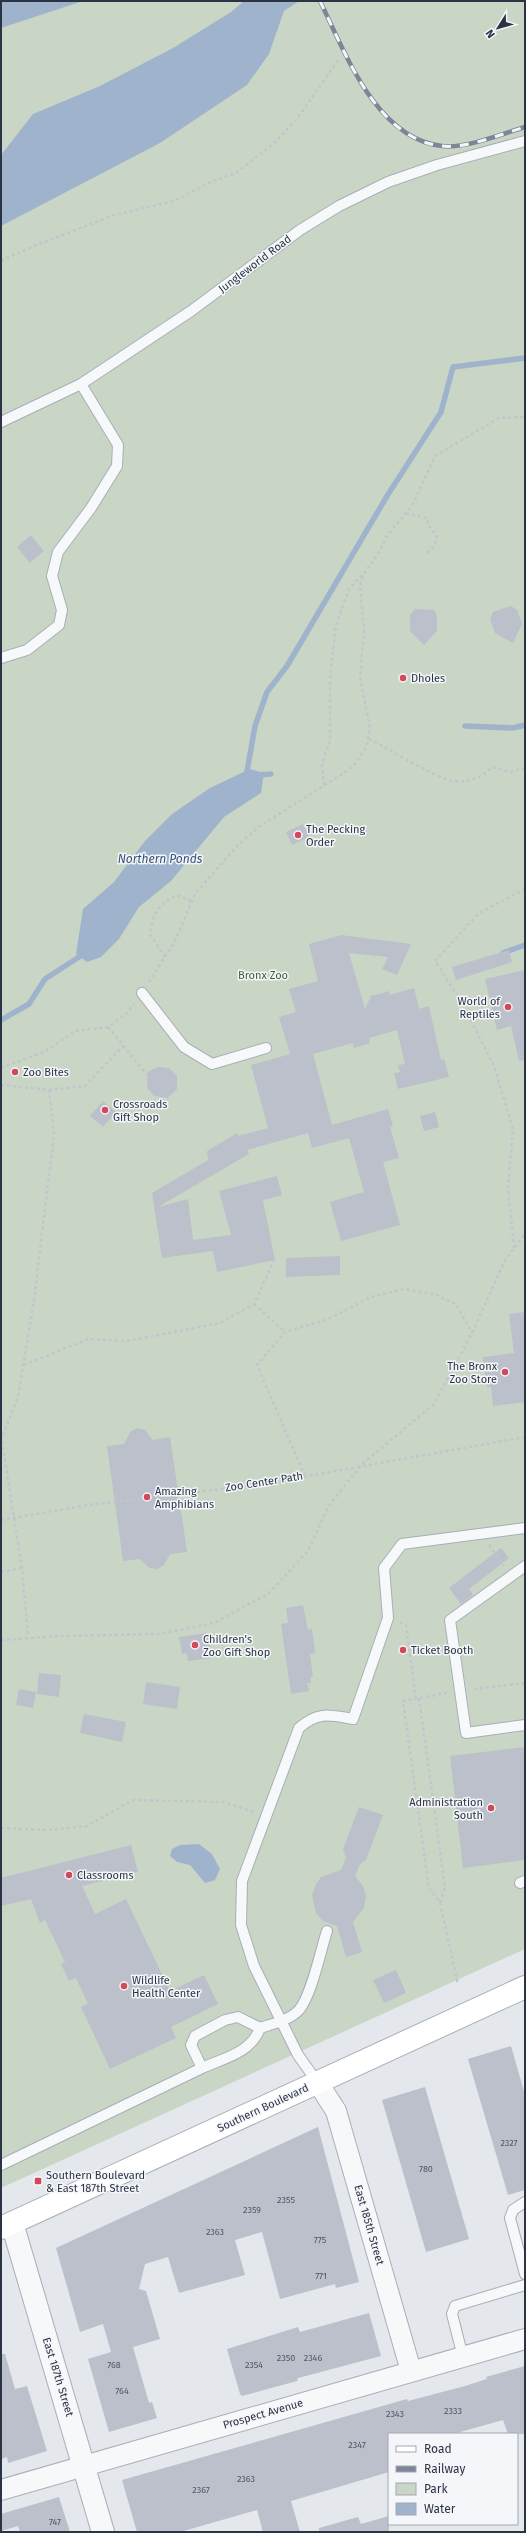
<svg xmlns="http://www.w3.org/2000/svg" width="526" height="2533" font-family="'Fira Sans',sans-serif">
<rect width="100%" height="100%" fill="#e4e7ec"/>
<path fill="#c9d6c5" d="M1 1H525V1949L1 2188Z"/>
<path fill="#9fb4cc" d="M1 1H83L1 28Z
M244 1H299L284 11 269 54 247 85 160 143 1 226V155L33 114 100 86 173 48 231 12Z
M250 769 264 773 261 793 224 817 171 881 139 907 119 939 101 957 87 962 76 954 83 909 114 882 145 841 172 814 210 788Z
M199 1844 212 1854 220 1869 215 1880 205 1883 190 1865 177 1862 170 1856 172 1849 180 1845Z"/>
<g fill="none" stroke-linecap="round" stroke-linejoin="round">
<path stroke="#9fb4cc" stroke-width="5.5" d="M465 726 513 728 525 725
M258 775 271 774
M246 777 255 726 267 692 287 666 387 496 441 412 453 367 525 358
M503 953 525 945
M1 1020 29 1004 45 979 79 957 84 951"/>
</g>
<path fill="#bbc0ca" d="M31 535 44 551 30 563 17 547Z
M511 606 517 610 522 624 513 643 495 633 490 619 493 612Z
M415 609 434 610 437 616V631L424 645 410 631V615Z
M303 824 309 837 292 845 286 832Z
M341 935 411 944 397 975 382 969 388 957 349 953 365 1009 371 996 390 991 389 995 414 988 419 1009 429 1006 441 1060 444 1059 449 1077 398 1089 394 1073 400 1072 398 1065 405 1064 397 1030 369 1038 370 1043 354 1048 353 1043 313 1054 332 1125 388 1109 393 1126 390 1127 399 1158 383 1162 400 1225 341 1241 330 1202 364 1192 349 1138 312 1148 308 1133 247 1150 249 1154 158 1207 188 1199 193 1240 231 1235 219 1191 277 1176 282 1195 263 1200 275 1260 217 1272 213 1251 162 1258 152 1193 208 1160 207 1151 237 1133 238 1136 268 1128 251 1065 290 1054 279 1017 296 1012 289 989 318 981 309 944Z
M509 950 512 962 456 980 452 967Z
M525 970V1060L519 1061 511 1026 497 1030 485 979Z
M158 1067 169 1068 177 1076V1089L168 1098 154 1096 147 1088 148 1072Z
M103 1101 116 1112 103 1127 90 1116Z
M435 1112 439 1127 424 1131 420 1116Z
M340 1256V1275L286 1277V1258Z
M525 1312V1402L493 1406 491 1387H487L483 1357 514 1353 509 1314Z
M137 1428 145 1430 153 1440 170 1437 187 1552 170 1554 164 1565 157 1569 149 1568 140 1559 123 1561 107 1446 124 1444 130 1432Z
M501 1548 509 1558 469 1589 473 1595 461 1604 449 1588Z
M303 1605 308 1630 312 1629 315 1653 310 1654 313 1677H310L311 1683H307L309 1691 291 1694 281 1624 288 1623 286 1608Z
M208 1633 212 1658 188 1661 187 1653 182 1654 179 1637Z
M39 1673 61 1675 59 1697 37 1694Z
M146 1682 180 1687 177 1709 143 1704Z
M19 1689 36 1692 33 1708 16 1705Z
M84 1714 126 1722 122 1742 80 1733Z
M525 1747V1860L463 1868 450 1756Z
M359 1807 383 1815 366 1860 360 1864 355 1876 363 1886 366 1896 364 1908 353 1922 362 1952 346 1957 337 1926 323 1921 316 1913 312 1895 316 1884 321 1877 341 1870 346 1858 343 1849Z
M131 1845 138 1872 82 1886 95 1914 126 1899 170 1991 204 1975 218 2004 171 2027 176 2038 110 2069 81 2007 88 2004 76 1978 69 1981 61 1964 65 1962 45 1920 40 1923 31 1899 1 1906V1878Z
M396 1970 406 1993 384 2003 373 1980Z
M511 2046 525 2095V2190L508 2195 468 2059Z
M425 2087 469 2239 426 2252 382 2100Z
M318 2127 359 2282 336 2288 335 2284 280 2299 262 2232 235 2240 245 2275 179 2293 168 2257 145 2264 139 2289 146 2291 160 2339 133 2347 149 2403 152 2402 157 2418 109 2432 88 2359 111 2352 103 2324 80 2332 56 2248Z
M369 2313 381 2356 298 2378 297 2381 242 2396 240 2394 227 2349 298 2327 300 2332Z
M1 2354H5L15 2389 27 2386 47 2451 8 2463 7 2457 1 2459Z
M525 2366V2434H508L503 2420 453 2434H389V2472L291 2501 300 2532H263L257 2510 180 2532H137L122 2480 407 2399 408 2401 465 2386 487 2379 486 2377Z
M59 2497 70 2532H20L18 2526 1 2531V2514Z
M389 2516V2532H319V2528L358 2517 361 2524Z"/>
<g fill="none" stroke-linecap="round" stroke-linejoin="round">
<defs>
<path id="service" d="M1 422 81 384 191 311 300 230 339 206 388 182 437 165 525 141
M1 658 27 650 59 625 62 610 52 576 58 552 91 508 117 466 118 445 81 384
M142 993 184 1047 212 1064 266 1048
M525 1566 450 1620 466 1733 525 1725
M520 1883 525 1881
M202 2068C224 2058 251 2053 260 2028
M318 2083 298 2055 254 1966 241 1925 242 1881 299 1728C318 1711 330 1715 353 1719L388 1618 384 1568 402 1544 525 1528
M1 2165 202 2068 191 2045 195 2036 225 2020 238 2017 260 2028C272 2024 290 2020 299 2010 311 1997 321 1949 327 1931
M525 2202 513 2210 510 2218 525 2274
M463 2357 452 2314 455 2306 525 2285"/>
<path id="minor" d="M318 2083 336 2111 411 2371
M1 2490 525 2339"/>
<path id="tertiary" d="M12 2223 103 2532"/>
<path id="secondary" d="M1 2228 525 1987"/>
</defs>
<use href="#service" stroke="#a9aeb7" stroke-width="12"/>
<use href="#minor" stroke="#a9aeb7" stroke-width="22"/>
<use href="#tertiary" stroke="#a9aeb7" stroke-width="24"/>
<use href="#secondary" stroke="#a9aeb7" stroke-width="24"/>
<path stroke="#c2c5cb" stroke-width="2.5" stroke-dasharray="3 3" stroke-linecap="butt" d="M1 261 29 248 114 215 174 201 213 181 236 173 274 143 296 120 339 59
M406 513 427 518 428 525 437 536 435 545 428 552 424 551
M369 739C388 748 435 778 453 781 469 783 481 778 492 767L510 772 525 768
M324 785 322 764 330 741V679L336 625 349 589 362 575
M524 792 525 791
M165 957 150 934C153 913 157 906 177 895L191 901
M149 982 175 941 195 894 238 845 260 826 353 767 367 746 370 728 360 678 364 631 360 587 363 575 378 554 386 537 412 506 435 456 499 418 525 417
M108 1027 148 1076
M1 1068 46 1051 75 1031 108 1027 127 1013 134 1004
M1 1085 49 1090 85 1086 124 1045
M514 1248 508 1188 513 1129 494 1066 462 1003 435 961 479 913 525 889
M254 1304 285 1332
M24 1365 88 1339 127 1341 220 1323 254 1304 275 1258
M1 1435 22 1568 28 1638
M3 1435 18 1397 33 1307 54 1135 49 1090
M305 1476 257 1365 285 1332 326 1320 371 1297 404 1289 434 1294 456 1304 472 1333
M1 1520 88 1505 263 1484 525 1437
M489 1545 504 1566
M1 1572 22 1568
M400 1622 406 1625 416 1699
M1 1640 58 1636 159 1634 214 1623 268 1594 308 1551 328 1507 361 1465 434 1404 472 1333 505 1260 525 1234
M474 1689 525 1683
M447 1693 403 1701 429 1888 440 1903 458 1985
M419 1698 445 1887 440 1903
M418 1808 434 1805
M1 1828 48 1830 87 1826 133 1800 223 1802 254 1812"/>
<use href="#service" stroke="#f7f8fa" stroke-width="10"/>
<use href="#minor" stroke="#f7f8fa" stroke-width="20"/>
<use href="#tertiary" stroke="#f7f8fa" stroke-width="22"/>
<use href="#secondary" stroke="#fff" stroke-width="22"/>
<defs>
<path id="rail" d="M320 1C345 52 376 139 442 146 465 149 502 134 525 127"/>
</defs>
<use href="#rail" stroke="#7d8696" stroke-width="4.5"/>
<use href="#rail" stroke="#f4f6f9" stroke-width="3" stroke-dasharray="9" stroke-linecap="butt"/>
</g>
<g fill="#d1495b" stroke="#f4f6f9" stroke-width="1.5">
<circle cx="403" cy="678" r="4"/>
<circle cx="298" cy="835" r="4"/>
<circle cx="508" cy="1007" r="4"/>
<circle cx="15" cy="1072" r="4"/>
<circle cx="105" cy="1110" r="4"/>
<circle cx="505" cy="1372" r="4"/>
<circle cx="147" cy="1497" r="4"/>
<circle cx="195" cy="1645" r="4"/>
<circle cx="403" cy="1650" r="4"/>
<circle cx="491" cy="1808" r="4"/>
<circle cx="69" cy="1875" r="4"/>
<circle cx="124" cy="1986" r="4"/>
<rect x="34" y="2177" width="8" height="8" rx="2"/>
</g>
<g text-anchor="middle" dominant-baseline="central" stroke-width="3" stroke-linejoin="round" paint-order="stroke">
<g font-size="9" fill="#4f5766">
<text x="509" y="2143">2327</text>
<text x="426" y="2169">780</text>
<text x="286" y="2200">2355</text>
<text x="252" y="2210">2359</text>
<text x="215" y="2232">2363</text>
<text x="320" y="2240">775</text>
<text x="321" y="2276">771</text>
<text x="286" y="2358">2350</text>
<text x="313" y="2358">2346</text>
<text x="114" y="2365">768</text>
<text x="254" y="2365">2354</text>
<text x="122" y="2391">764</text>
<text x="453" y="2411">2333</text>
<text x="395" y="2414">2343</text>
<text x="357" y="2445">2347</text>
<text x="246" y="2479">2363</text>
<text x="201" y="2490">2367</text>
<text x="55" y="2522">747</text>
</g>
<g font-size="11" fill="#2b3445" stroke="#f4f6f9">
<text transform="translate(255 264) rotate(-37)">Jungleworld Road</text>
<text transform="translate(264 1482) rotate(-9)">Zoo Center Path</text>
<text transform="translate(263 2108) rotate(-25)">Southern Boulevard</text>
<text transform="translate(369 2225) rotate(74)">East 185th Street</text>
<text transform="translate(58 2377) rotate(73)">East 187th Street</text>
<text transform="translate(263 2414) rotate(-16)">Prospect Avenue</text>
</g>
<g font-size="11" fill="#2b3445" stroke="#f4f6f9" text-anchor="start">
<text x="411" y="678">Dholes</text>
<text x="306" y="829">The Pecking<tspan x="306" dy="13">Order</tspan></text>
<text x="500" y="1001" text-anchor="end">World of<tspan x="500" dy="13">Reptiles</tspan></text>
<text x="23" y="1072">Zoo Bites</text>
<text x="113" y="1104">Crossroads<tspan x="113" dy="13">Gift Shop</tspan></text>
<text x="497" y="1366" text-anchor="end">The Bronx<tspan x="497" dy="13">Zoo Store</tspan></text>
<text x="155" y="1491">Amazing<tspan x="155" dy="13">Amphibians</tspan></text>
<text x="203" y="1639">Children's<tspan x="203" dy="13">Zoo Gift Shop</tspan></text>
<text x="411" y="1650">Ticket Booth</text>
<text x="483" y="1802" text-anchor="end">Administration<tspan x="483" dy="13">South</tspan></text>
<text x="77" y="1875">Classrooms</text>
<text x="132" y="1980">Wildlife<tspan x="132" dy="13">Health Center</tspan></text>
<text x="46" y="2175">Southern Boulevard<tspan x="46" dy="13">&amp; East 187th Street</tspan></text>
</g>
<g font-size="11" fill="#3f6138" stroke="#f4f6f9">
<text x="263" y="975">Bronx Zoo</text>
</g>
<g font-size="12" font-style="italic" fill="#34527a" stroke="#f4f6f9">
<text x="160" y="859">Northern Ponds</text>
</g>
</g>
<rect width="526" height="2533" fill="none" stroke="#2b3445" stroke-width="4"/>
<rect x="388" y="2433" width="130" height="92" fill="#f4f6f9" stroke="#a4a8b1"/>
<rect x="396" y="2446" width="20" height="6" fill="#ffffff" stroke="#a4a8b1"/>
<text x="424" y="2453" font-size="12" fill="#2b3445">Road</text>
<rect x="396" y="2466" width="20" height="6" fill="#7d8696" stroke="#a4a8b1"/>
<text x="424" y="2473" font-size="12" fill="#2b3445">Railway</text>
<rect x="396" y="2483" width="20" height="12" fill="#c9d6c5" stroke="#a4a8b1"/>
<text x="424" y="2493" font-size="12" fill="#2b3445">Park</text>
<rect x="396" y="2503" width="20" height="12" fill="#9fb4cc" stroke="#a4a8b1"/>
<text x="424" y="2513" font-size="12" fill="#2b3445">Water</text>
<g transform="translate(498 28) rotate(233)" stroke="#f4f6f9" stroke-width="3" paint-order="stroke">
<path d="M0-3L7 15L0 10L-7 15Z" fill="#2b3445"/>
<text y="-6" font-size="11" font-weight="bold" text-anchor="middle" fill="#2b3445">N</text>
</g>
</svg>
